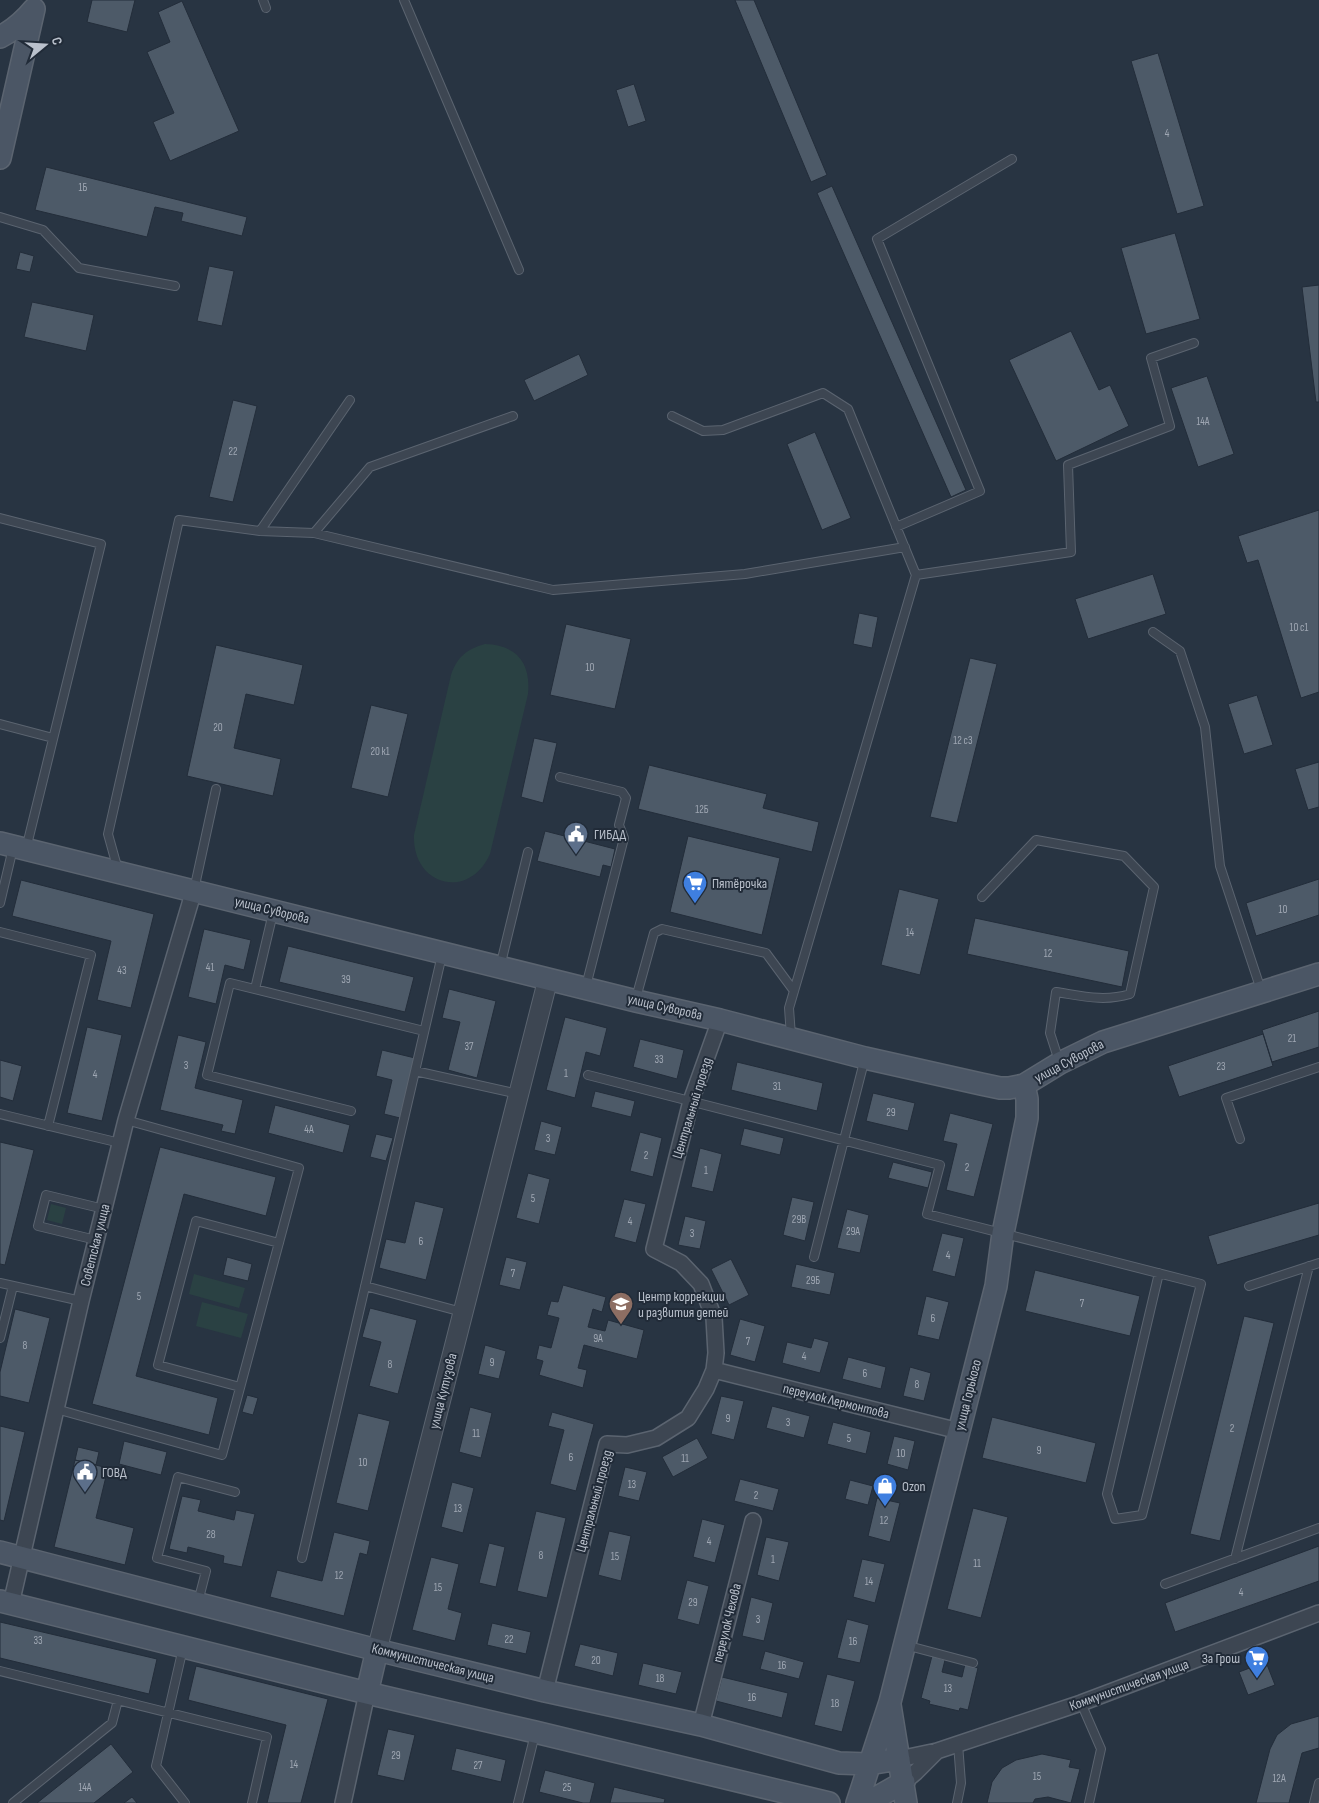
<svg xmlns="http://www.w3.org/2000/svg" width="1319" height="1803" font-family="'Sofia Sans Condensed',sans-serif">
<rect width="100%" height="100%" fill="#283442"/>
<path fill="#2a4143" d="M485 644C517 645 531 663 528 694L490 854C469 901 412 886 414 835L451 675C457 657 467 649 485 644Z
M51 1204 66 1208 62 1224 47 1220Z
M194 1274 245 1288 239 1308 189 1294Z
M202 1302 248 1314 241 1338 196 1326Z"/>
<path fill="#4d5a68" stroke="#232d3a" d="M92 0H135L127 32 87 22Z
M735 0H754L827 175 811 182Z
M182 1 239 131 170 161 153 122 174 113 147 52 170 42 158 12Z
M1158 53 1204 206 1177 214 1131 61Z
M634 84 646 121 628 127 616 90Z
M46 167 247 217 242 236 181 221 183 213 155 207 147 237 35 210Z
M832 186 966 490 951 497 817 193Z
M1175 233 1200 319 1146 334 1121 248Z
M20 252 34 256 30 272 16 269Z
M209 266 234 271 222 326 197 321Z
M1319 285V402H1316L1302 287Z
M32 302 94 315 86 351 24 337Z
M1071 331 1099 390 1110 385 1129 426 1056 461 1009 360Z
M579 354 588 375 534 401 524 380Z
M1207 376 1234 454 1198 467 1171 388Z
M233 400 257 406 233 502 209 497Z
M815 432 851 518 822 530 787 444Z
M1319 510V692L1301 698 1258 560 1247 563 1238 536Z
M1153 574 1166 614 1088 639 1075 599Z
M859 613 878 617 872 648 853 644Z
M566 624 631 639 615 709 550 695Z
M216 645 303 665 294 705 246 694 234 748 281 759 273 796 187 776Z
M970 658 997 664 957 823 930 817Z
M1257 695 1273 745 1244 754 1228 704Z
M371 705 408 714 388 797 351 788Z
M534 738 557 743 543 803 521 797Z
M1319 762V807L1308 810 1295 769Z
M649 765 767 794 763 808 819 822 812 852 638 809Z
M545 831 615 849 611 867 603 865 600 877 537 861Z
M688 836 780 858 762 935 670 912Z
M1319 879V915L1256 936 1246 903Z
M21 880 154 914 131 1008 97 1000 111 941 12 916Z
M899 889 939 899 920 975 881 965Z
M975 918 1129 951 1122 987 967 954Z
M204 929 251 940 244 970 225 965 216 1004 188 997Z
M288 946 414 977 405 1012 279 982Z
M449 989 496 1001 477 1078 448 1070 460 1022 442 1018Z
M1319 1011V1047L1272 1062 1262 1030Z
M565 1017 607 1028 600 1056 586 1052 575 1098 546 1090Z
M87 1027 122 1035 102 1121 67 1113Z
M1263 1034 1273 1066 1179 1097 1168 1066Z
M178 1035 206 1042 195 1088 243 1100 235 1134 221 1131 223 1125 160 1110Z
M640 1039 684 1050 677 1079 633 1067Z
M382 1050 415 1058 400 1118 384 1114 392 1080 376 1076Z
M0 1060 22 1066 13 1101 0 1097Z
M737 1062 823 1083 817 1111 731 1090Z
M595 1091 635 1101 631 1117 591 1107Z
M873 1093 915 1103 908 1131 866 1121Z
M275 1105 350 1125 343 1153 268 1133Z
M950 1113 993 1124 974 1197 946 1190 957 1144 943 1141Z
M541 1121 562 1127 555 1155 534 1150Z
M744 1128 784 1138 780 1155 740 1145Z
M640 1132 662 1138 653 1177 630 1171Z
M376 1134 393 1138 386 1161 370 1157Z
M0 1142 34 1150 5 1265 0 1264Z
M160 1147 276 1177 266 1216 184 1194 136 1376 218 1398 209 1435 92 1404Z
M700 1148 722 1154 713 1192 691 1187Z
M893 1162 932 1172 928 1188 888 1178Z
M528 1173 550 1179 539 1224 516 1218Z
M792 1197 814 1202 805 1241 783 1235Z
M624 1199 646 1204 636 1243 614 1237Z
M415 1201 444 1208 426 1280 379 1268 386 1239 405 1243Z
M1319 1203V1235L1217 1265 1208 1236Z
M847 1209 869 1215 860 1253 837 1248Z
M685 1216 706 1221 700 1249 678 1245Z
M942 1233 964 1238 955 1277 932 1271Z
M227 1257 252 1264 248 1281 223 1275Z
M506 1257 527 1262 520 1290 499 1285Z
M731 1259 749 1295 729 1305 711 1269Z
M796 1264 835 1273 830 1295 791 1287Z
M1035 1270 1140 1296 1130 1336 1025 1311Z
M563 1285 606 1297 602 1312 593 1309 588 1327 605 1331 608 1320 644 1330 637 1359 584 1345 578 1368 587 1370 583 1388 539 1375 543 1361 536 1359 539 1345 551 1348 559 1318 547 1315 551 1301 558 1302Z
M926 1296 949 1302 939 1340 917 1335Z
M370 1308 417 1320 398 1394 369 1386 381 1342 362 1337Z
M15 1309 50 1318 29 1403 0 1396V1372Z
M1244 1316 1274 1323 1220 1541 1190 1534Z
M740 1319 765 1326 755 1362 730 1355Z
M814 1338 829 1342 820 1373 782 1363 787 1342 811 1348Z
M485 1345 506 1351 499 1379 478 1374Z
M848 1357 886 1367 881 1389 842 1379Z
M910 1367 931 1373 924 1401 903 1396Z
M247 1395 258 1398 253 1415 242 1412Z
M721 1396 744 1401 734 1440 711 1434Z
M772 1406 810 1416 804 1438 766 1428Z
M470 1407 492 1413 481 1458 459 1452Z
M552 1412 594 1424 576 1491 550 1484 564 1430 548 1426Z
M358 1413 390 1421 368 1511 336 1503Z
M992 1417 1096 1443 1086 1483 982 1458Z
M833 1422 871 1432 866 1454 827 1444Z
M0 1426 25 1432 4 1521 0 1520Z
M894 1436 915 1441 908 1470 887 1464Z
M697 1438 708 1458 673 1477 662 1457Z
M124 1441 167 1452 161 1475 119 1464Z
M78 1447 99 1452 96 1465 75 1460Z
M75 1460 108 1468 96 1518 134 1528 125 1565 54 1547Z
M625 1467 647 1472 639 1501 618 1496Z
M740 1479 779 1489 773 1511 734 1501Z
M850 1480 873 1486 868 1505 845 1499Z
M452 1482 474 1488 463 1533 441 1527Z
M182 1496 201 1500 198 1511 234 1520 236 1510 255 1514 242 1567 223 1563 224 1556 188 1547 187 1553 169 1549Z
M877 1498 900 1503 890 1542 868 1536Z
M973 1508 1008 1517 981 1618 947 1609Z
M536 1511 566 1518 547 1598 517 1591Z
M702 1519 725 1525 715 1563 693 1557Z
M609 1531 631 1536 621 1581 598 1575Z
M334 1532 370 1541 367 1555 360 1553 344 1616 270 1597 277 1570 322 1581Z
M766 1537 789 1542 779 1581 757 1575Z
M489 1543 505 1547 496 1587 479 1583Z
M1319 1546V1581L1175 1632 1165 1603Z
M431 1557 459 1564 448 1609 462 1613 455 1641 412 1630Z
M862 1559 885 1564 875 1603 853 1597Z
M687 1580 709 1586 699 1625 677 1619Z
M751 1597 773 1603 764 1641 742 1636Z
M847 1619 869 1625 860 1663 837 1658Z
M0 1622 157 1659 149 1694 0 1658Z
M492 1623 531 1632 526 1654 487 1645Z
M580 1644 618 1653 613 1676 574 1666Z
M765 1651 804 1662 799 1679 760 1669Z
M932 1656 945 1660 942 1672 962 1677 965 1664 978 1668 968 1710 960 1708 959 1711 929 1704 930 1701 921 1698Z
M1266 1662 1275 1685 1248 1695 1239 1672Z
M643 1663 682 1672 676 1694 638 1685Z
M196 1666 328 1699 301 1803H267L286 1725 188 1700Z
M827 1674 855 1681 842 1732 814 1725Z
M722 1677 788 1693 782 1718 716 1701Z
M1319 1716V1748L1302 1753 1289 1803H1256L1270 1749 1277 1735 1291 1724Z
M388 1729 415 1735 404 1781 377 1775Z
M111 1744 133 1772 94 1803H37Z
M456 1748 506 1760 501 1782 451 1770Z
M1042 1754 1071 1760 1069 1767 1080 1769 1071 1803 1048 1797 1035 1799 1033 1803H987L992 1782 1002 1768 1016 1760Z
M545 1770 595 1783 590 1803H583L539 1792Z
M614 1787 665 1799 664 1803H610Z
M132 1797 137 1803H124Z"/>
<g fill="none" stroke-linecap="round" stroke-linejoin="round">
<defs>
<path id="service" d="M263 0 266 8
M404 0 519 270
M0 217 43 230 79 268 175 286
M672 416 703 431 723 430 823 393 848 409 916 575 789 1008 791 1036
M0 518 101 544 26 849
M896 527 980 491 877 239 1012 159
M260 531 350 400
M314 533 370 467 513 416
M916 575 1071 552 1068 465 1170 426 1151 358 1194 343
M1153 632 1180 651 1205 727 1220 866 1261 990
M0 724 53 738
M560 777 622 792 626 798 619 825 624 838 586 986
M118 870 108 834 179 520 260 531 314 533 553 590 745 574 905 547
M194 890 216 789
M982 897 1036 840 1124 856 1154 887 1130 994C1104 1002 1082 996 1056 992L1050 1033 1059 1061
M0 903 13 848
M0 932 91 955 48 1126
M500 967 528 852
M255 989 273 913
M636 998 654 933 662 929 766 953 794 991
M415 1071 518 1094
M588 1075 940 1165 927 1214C1018 1237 1110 1261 1201 1284L1142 1515 1115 1519 1107 1494 1159 1273
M351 1111 207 1075 230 983 424 1031
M0 1114 120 1143
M1240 1139 1226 1098 1319 1067
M96 1240 38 1226 46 1195 104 1209
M814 1257 865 1058
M0 1283 81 1301
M365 1286 462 1312
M1249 1286 1319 1263
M0 1338 13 1286
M240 1387 158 1365 196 1221 279 1243
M56 1409 222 1455 299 1168 126 1120
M302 1558 442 955
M1235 1559 1309 1266
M1165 1584 1319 1528
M198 1602 206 1571 157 1558 178 1477 235 1492
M905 1645 973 1663
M183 1648 156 1766 185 1803
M0 1671 267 1737 252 1803
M1081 1703 1101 1749 1089 1803
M13 1803 112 1723 118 1700
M518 1803 535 1734
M957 1803 961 1783 958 1744
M1314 1803 1319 1783"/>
<path id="minor" d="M714 1370 959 1431
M11 1604 81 1301 126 1120 194 890
M545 1691 607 1444 627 1445 656 1438 688 1418 706 1389 714 1370 716 1353 714 1318 701 1284 681 1263 654 1249 691 1101 720 1020
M701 1725 753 1521
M899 1759 937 1751 1081 1703 1319 1613
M904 1782 916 1772 937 1751
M343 1803 367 1693"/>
<path id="tertiary" d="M377 1650 548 979"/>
<path id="secondary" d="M0 37C14 30 24 21 34 9
M0 158 34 9
M0 843 636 1001 720 1020 865 1058 981 1084 1000 1088H1009L1024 1085 1060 1063 1103 1042 1319 974
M0 1552 377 1650 545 1691 701 1725 839 1763 869 1764 899 1759
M0 1601 367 1693 535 1732 829 1803
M367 1693 377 1650
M890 1705 906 1803
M857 1803 890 1702 996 1286 1003 1233 1027 1118V1099L1024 1085
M867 1803 904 1782"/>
</defs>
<use href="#service" stroke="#5b6470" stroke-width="10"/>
<use href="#minor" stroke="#5b6470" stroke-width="18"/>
<use href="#tertiary" stroke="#5b6470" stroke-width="21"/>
<use href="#secondary" stroke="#5b6470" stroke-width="24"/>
<use href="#service" stroke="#3d4652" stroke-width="8"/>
<use href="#minor" stroke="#3d4652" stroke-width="15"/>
<use href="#tertiary" stroke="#3d4652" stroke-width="19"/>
<use href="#secondary" stroke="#4b5665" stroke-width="21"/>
</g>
<defs>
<symbol id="civic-pin" viewBox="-11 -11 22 30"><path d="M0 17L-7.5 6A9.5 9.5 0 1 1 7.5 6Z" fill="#5c6f8a" stroke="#212b38"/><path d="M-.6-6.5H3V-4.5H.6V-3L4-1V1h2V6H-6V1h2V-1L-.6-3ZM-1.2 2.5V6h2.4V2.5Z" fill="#fff"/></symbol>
<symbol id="supermarket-pin" viewBox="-11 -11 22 30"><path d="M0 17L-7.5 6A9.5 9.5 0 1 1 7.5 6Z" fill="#3f7fe0" stroke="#212b38"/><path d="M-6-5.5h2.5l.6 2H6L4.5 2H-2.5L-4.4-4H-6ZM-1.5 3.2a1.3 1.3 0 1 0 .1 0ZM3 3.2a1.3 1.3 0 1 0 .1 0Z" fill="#fff"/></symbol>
<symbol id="school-pin" viewBox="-11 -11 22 30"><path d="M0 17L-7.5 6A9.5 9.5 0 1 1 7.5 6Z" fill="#8d6e63" stroke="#212b38"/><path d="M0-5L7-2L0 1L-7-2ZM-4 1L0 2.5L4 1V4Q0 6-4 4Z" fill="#fff"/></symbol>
<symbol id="shop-pin" viewBox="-11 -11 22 30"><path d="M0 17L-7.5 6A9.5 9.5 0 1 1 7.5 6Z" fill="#3f7fe0" stroke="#212b38"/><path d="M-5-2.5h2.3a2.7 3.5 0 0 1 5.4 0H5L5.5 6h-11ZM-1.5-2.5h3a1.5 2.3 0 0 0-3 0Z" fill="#fff"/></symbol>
</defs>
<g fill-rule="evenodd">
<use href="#civic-pin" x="562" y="820" width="28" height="38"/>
<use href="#supermarket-pin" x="681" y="869" width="28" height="38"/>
<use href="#school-pin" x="607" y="1290" width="28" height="38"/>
<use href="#civic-pin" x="71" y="1458" width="28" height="38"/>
<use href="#shop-pin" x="871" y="1472" width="28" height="38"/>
<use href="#supermarket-pin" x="1243" y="1644" width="28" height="38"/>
</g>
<g text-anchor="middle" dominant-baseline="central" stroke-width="4" stroke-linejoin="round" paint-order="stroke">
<g font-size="11" fill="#9fa7b3">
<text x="1167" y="133">4</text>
<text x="83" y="187">1Б</text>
<text x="1203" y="421">14А</text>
<text x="233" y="451">22</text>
<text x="1299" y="627">10 с1</text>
<text x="590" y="667">10</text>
<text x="218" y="727">20</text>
<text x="963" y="740">12 с3</text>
<text x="380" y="751">20 к1</text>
<text x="702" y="809">12Б</text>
<text x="1283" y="909">10</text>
<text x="910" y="932">14</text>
<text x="1048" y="953">12</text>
<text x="210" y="967">41</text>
<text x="122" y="970">43</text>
<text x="346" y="979">39</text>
<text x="1292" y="1038">21</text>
<text x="469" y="1046">37</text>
<text x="659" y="1059">33</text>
<text x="186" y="1065">3</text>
<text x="1221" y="1066">23</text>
<text x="566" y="1073">1</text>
<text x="95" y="1074">4</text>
<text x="777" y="1086">31</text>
<text x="891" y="1112">29</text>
<text x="309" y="1129">4А</text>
<text x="548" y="1138">3</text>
<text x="646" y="1155">2</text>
<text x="967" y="1167">2</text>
<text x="706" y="1170">1</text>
<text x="533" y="1198">5</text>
<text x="799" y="1219">29В</text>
<text x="630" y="1221">4</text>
<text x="853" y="1231">29А</text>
<text x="692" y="1233">3</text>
<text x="421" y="1241">6</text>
<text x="948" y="1255">4</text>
<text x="513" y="1273">7</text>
<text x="813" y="1280">29Б</text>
<text x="139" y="1296">5</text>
<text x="1082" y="1303">7</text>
<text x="933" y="1318">6</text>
<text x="598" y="1338">9А</text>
<text x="748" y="1341">7</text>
<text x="25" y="1345">8</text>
<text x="804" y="1356">4</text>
<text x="492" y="1362">9</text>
<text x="390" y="1364">8</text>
<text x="865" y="1373">6</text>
<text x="917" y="1384">8</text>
<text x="728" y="1418">9</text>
<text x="788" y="1422">3</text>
<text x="1232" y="1428">2</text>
<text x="476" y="1433">11</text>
<text x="849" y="1438">5</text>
<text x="1039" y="1450">9</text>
<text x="901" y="1453">10</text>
<text x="571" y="1457">6</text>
<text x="685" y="1458">11</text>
<text x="363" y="1462">10</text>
<text x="632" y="1484">13</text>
<text x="756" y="1495">2</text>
<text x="458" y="1508">13</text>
<text x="884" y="1520">12</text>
<text x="211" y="1534">28</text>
<text x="709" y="1541">4</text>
<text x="541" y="1555">8</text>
<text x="615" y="1556">15</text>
<text x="773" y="1559">1</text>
<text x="977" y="1563">11</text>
<text x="339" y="1575">12</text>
<text x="869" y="1581">14</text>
<text x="438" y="1587">15</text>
<text x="1241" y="1592">4</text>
<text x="693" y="1602">29</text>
<text x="758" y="1619">3</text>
<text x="509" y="1639">22</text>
<text x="38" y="1640">33</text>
<text x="853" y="1641">16</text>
<text x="596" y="1660">20</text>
<text x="782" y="1665">16</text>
<text x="660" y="1678">18</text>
<text x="948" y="1688">13</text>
<text x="752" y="1697">16</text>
<text x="835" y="1703">18</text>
<text x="396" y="1755">29</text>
<text x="294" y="1764">14</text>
<text x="478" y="1765">27</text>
<text x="1037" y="1776">15</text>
<text x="1279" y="1778">12А</text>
<text x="85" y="1787">14А</text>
<text x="567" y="1787">25</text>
</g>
<g font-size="14" fill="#bac1cc" stroke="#212b38" text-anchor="start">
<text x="594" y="834">ГИБДД</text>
<text x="712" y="883">Пятёрочка</text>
<text x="638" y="1296">Центр коррекции<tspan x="638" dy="16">и развития детей</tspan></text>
<text x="102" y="1472">ГОВД</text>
<text x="902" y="1486">Ozon</text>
<text x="1240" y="1658" text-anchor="end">За Грош</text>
</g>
<g font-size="14" fill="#bac1cc" stroke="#212b38">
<text transform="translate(272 910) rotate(14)">улица Суворова</text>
<text transform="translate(665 1007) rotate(13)">улица Суворова</text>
<text transform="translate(1069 1061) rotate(-28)">улица Суворова</text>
<text transform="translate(692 1108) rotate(-73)">Центральный проезд</text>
<text transform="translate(95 1245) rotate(-76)">Советская улица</text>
<text transform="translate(443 1391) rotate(-76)">улица Кутузова</text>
<text transform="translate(968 1395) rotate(-76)">улица Горького</text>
<text transform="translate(836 1401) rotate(14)">переулок Лермонтова</text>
<text transform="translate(594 1501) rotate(-75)">Центральный проезд</text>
<text transform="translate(727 1623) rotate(-76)">переулок Чехова</text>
<text transform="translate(433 1663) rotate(14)">Коммунистическая улица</text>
<text transform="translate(1129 1685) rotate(-20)">Коммунистическая улица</text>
</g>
</g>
<g transform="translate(45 45) rotate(72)" stroke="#212b38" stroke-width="4" paint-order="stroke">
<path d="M0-4L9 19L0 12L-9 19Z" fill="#bac1cc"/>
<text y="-8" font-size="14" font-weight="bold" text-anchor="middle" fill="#bac1cc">С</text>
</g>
</svg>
